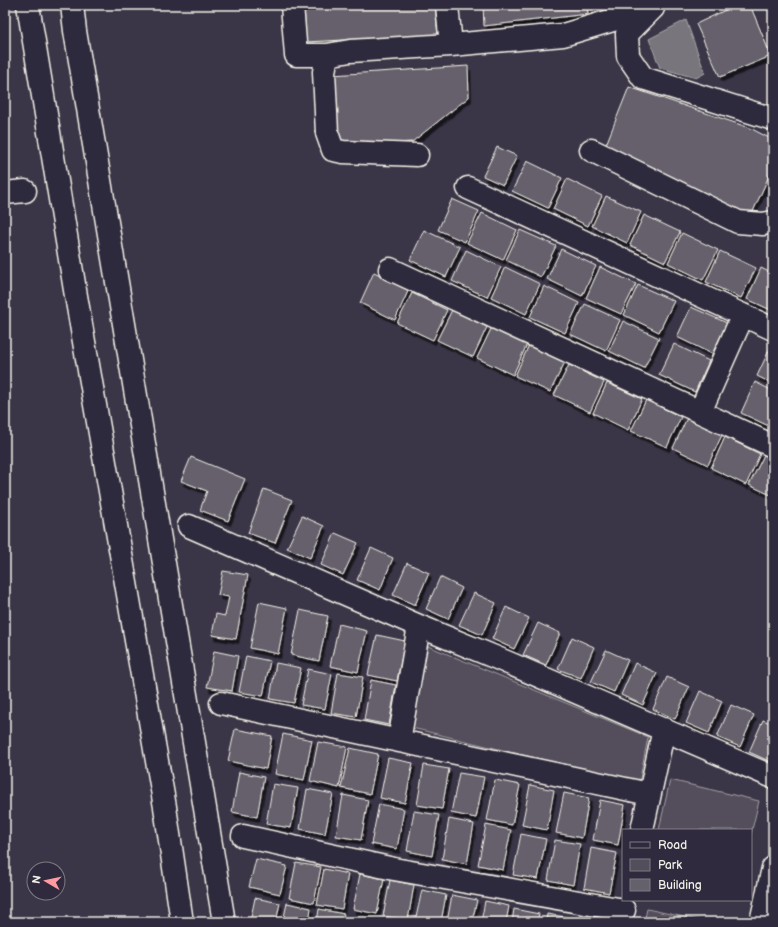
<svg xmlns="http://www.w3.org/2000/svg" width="778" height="927" font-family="'Balsamiq Sans',sans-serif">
<defs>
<filter id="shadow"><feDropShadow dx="2.5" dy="4.5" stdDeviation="0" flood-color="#0009"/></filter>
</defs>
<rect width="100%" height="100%" fill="#3b3647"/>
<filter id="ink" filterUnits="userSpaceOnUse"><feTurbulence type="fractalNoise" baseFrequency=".025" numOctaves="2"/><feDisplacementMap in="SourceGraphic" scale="8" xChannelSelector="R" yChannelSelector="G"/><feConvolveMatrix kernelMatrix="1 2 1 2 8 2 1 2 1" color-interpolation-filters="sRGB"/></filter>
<g filter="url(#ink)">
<path fill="#534e5c" stroke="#a4a0a2" d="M423 644 648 737 639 783 408 727Z
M670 780 759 801 751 834V830H659Z
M647 909 707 922H644Z"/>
<path fill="#78747b" stroke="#aaa6a7" d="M686 20 705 73 696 78 660 68 649 39Z"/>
<path fill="#65616c" stroke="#f4f1e8" filter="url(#shadow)" d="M304 5H435L438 35 306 42Z
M483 5H587L588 14 484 26Z
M736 5H750L771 56 720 77 696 24Z
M468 66 469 97 412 142 336 146 332 75Z
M629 87 750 128 773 140V167L751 216 605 147Z
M497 147 517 156 503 185 483 176Z
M527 161 562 178 548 208 512 191Z
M567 179 602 196 588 226 553 209Z
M606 196 641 212 627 243 592 226Z
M452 199 479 211 465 242 438 230Z
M482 213 517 230 503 260 467 243Z
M644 215 680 232 665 262 630 245Z
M424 230 460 247 446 277 410 260Z
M520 230 556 246 541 277 506 260Z
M682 233 718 250 703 280 668 263Z
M561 249 596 266 582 296 547 279Z
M466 250 501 267 487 297 452 281Z
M720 251 756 268 741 298 706 282Z
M505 267 540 284 526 314 491 297Z
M600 267 636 284 621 314 586 298Z
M761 268 773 274V311L747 299Z
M374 272 409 289 395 320 360 303Z
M638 285 674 301 659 332 624 315Z
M544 286 579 303 565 333 530 317Z
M412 293 447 310 433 340 397 323Z
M585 304 620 320 606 351 570 334Z
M691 307 727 323 712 354 677 337Z
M452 310 487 327 473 357 437 340Z
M623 321 659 338 644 368 609 351Z
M492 327 527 344 513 375 477 358Z
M674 344 709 361 695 392 659 375Z
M529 345 565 362 550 392 515 376Z
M771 346 773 347V384L757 376Z
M569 365 604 382 590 412 554 395Z
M755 382 773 391V428L741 413Z
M607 383 642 399 628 430 593 413Z
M646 400 681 417 667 447 631 431Z
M687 418 722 435 708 465 673 448Z
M725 437 760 454 746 485 711 468Z
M764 455 773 459V496L749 485Z
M191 457 245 479 228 521 200 510 207 491 181 481Z
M264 489 292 500 275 543 248 533Z
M302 516 324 526 310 558 287 548Z
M335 533 358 543 343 575 321 565Z
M371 548 393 558 380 590 357 580Z
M407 563 429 573 415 605 393 595Z
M223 571 248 575 236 639 212 635 216 614 225 616 229 597 218 595Z
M440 577 462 588 448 619 426 609Z
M474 593 496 603 482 635 459 625Z
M259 602 287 608 278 654 250 648Z
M506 607 529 618 514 649 492 639Z
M300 610 328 616 319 661 291 655Z
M538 623 560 633 546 665 523 655Z
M339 624 367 631 358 672 330 666Z
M377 635 405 641 397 681 368 675Z
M572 637 594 647 581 678 558 669Z
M606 650 628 660 614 692 591 682Z
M214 651 238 656 232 691 207 687Z
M246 656 270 661 263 696 239 692Z
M276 663 301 668 294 703 270 699Z
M635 663 657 673 643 705 621 695Z
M308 669 332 674 325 709 301 705Z
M338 673 363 677 356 717 331 713Z
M667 677 689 687 675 719 653 709Z
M371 680 396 685 389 725 364 720Z
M700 691 722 701 709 733 686 723Z
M731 705 754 715 740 747 717 737Z
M763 720 773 724V758L771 762 749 752Z
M235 729 272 736 266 769 228 761Z
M283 734 312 740 304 780 275 774Z
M318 742 347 747 339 788 310 781Z
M350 748 378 754 370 794 341 788Z
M388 758 413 763 405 803 380 798Z
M424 765 449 769 442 809 417 805Z
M239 772 264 777 257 817 232 812Z
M459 773 484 777 476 818 451 813Z
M495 780 520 785 512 825 487 820Z
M273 784 298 788 291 828 266 824Z
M530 785 554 790 547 830 522 825Z
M307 789 333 794 325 834 300 829Z
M564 793 589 798 582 838 556 833Z
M343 795 368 800 361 840 336 836Z
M600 800 625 805 618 845 593 840Z
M379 804 404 809 397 849 371 844Z
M414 811 439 815 432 856 407 851Z
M449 819 474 824 467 864 442 859Z
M486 825 511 830 503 870 478 865Z
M521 834 546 839 538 879 513 875Z
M555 840 580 844 573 885 548 880Z
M591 848 617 853 609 893 584 888Z
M256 859 287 866 280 894 249 887Z
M296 863 321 867 314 903 289 898Z
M324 869 348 874 342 909 317 905Z
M360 874 384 879 377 914 353 909Z
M390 880 414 885 408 920 383 916Z
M422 890 446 895 441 922H415Z
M452 895 477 900 472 922H447Z
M255 898 280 903 276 922H250Z
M485 901 509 906 506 922H481Z
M287 903 311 908 309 922H283Z
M319 909 344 914 342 922H317Z
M514 909 539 914 537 922H512Z
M547 914 571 918V922H546Z
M350 917 375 921V922H349Z"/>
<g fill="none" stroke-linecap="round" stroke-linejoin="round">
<defs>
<path id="minor" d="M28 5 75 290 165 807 182 922
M72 5 75 31 224 922
M292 5 296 55H327
M447 5 451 45
M652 9 627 34 628 56 643 78 773 119
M591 150 738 222 763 224 773 222
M417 155 343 152 333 150 327 133 324 72 327 55 350 51 451 45 563 35 653 8
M468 188 773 329
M5 193 25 191
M390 269 700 412
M743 315 700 412 773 446
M189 526 419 626 497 658 773 777
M221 703 649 794
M399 741 419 626
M642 830 664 729
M243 836 394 869 624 910
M761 922 773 868"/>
</defs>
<use href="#minor" stroke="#f4f1e8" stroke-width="25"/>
<use href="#minor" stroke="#2f2a3d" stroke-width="22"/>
</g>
</g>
<rect width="778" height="927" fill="none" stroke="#2f2a3d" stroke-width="20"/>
<rect x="10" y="10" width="758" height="907" fill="none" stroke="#f4f1e8" stroke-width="1.5" filter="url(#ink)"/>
<rect x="622" y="829" width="130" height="72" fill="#2f2a3d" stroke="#7e7a81"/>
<rect x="630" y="842" width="20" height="6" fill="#2f2a3d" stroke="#7e7a81"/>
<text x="658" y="849" font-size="12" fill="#f4f1e8">Road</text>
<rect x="630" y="859" width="20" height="12" fill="#534e5c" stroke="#7e7a81"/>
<text x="658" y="869" font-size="12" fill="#f4f1e8">Park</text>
<rect x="630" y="879" width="20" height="12" fill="#65616c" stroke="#7e7a81"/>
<text x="658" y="889" font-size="12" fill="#f4f1e8">Building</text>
<g transform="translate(46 881) rotate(279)"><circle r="19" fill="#2f2a3d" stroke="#7e7a81"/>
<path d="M0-3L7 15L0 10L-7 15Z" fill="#ff9aa2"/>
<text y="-6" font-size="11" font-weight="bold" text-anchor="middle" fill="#f4f1e8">N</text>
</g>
</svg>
